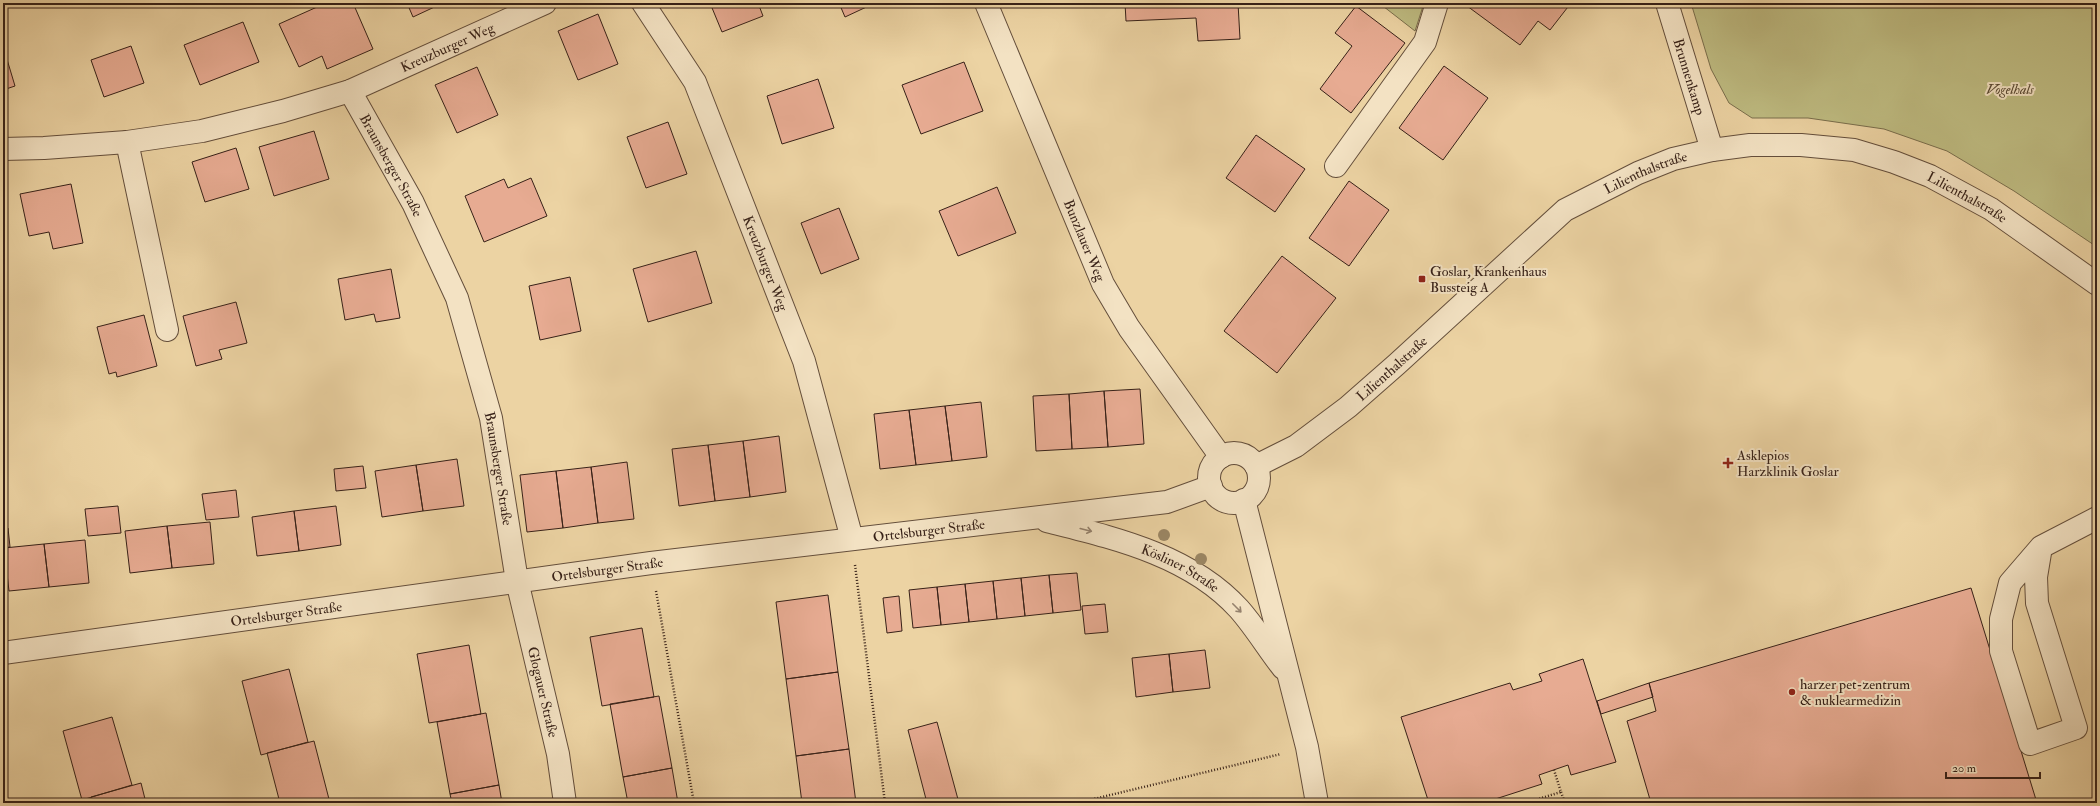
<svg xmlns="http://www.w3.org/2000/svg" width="2100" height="806" font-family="'IM FELL Double Pica',serif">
<rect width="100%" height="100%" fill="#ecd3a3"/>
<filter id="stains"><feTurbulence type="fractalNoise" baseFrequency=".005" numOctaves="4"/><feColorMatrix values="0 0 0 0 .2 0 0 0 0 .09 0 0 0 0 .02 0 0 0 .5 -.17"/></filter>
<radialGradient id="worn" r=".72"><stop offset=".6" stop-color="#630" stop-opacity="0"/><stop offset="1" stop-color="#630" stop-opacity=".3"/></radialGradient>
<path fill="#bebb81" stroke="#7a6e4c" d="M1379 3H1424L1415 31Z
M1691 3H2097V247L2014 191 1947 151 1884 129 1808 118H1752L1729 103 1711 69Z"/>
<path fill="#e7ab92" stroke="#372118" d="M326 3H353L373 49 327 69 322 56 299 67 279 24Z
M407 3H443L413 17Z
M710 3H758L763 16 722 32Z
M839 3H875L845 17Z
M1125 3H1238L1240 39 1198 41 1196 18 1126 21Z
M1463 3H1571L1550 30 1538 21 1520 45Z
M1356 6 1405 43 1351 113 1320 89 1352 46 1335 33Z
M598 14 618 64 578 80 558 31Z
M243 22 259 62 200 85 184 45Z
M3 46 15 86 3 90Z
M131 46 144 83 104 97 91 60Z
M964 62 983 111 921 134 902 85Z
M1444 66 1488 98 1443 160 1399 128Z
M477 67 498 115 457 133 435 85Z
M818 79 834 128 782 144 767 96Z
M668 122 687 174 646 188 627 137Z
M314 131 329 179 274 196 259 147Z
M1256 135 1305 169 1275 212 1226 178Z
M236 148 249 189 205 202 192 162Z
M531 178 547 216 484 242 465 196 504 179 508 188Z
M1349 181 1389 210 1349 266 1309 238Z
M71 184 83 243 53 249 49 232 29 236 20 194Z
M997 187 1016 233 958 256 939 211Z
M839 208 859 259 821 274 801 223Z
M696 251 712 303 648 322 633 269Z
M1282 256 1336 298 1277 373 1224 331Z
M391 269 400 318 376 322 374 314 345 320 338 279Z
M570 277 581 331 540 340 529 286Z
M236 302 247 343 219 350 222 359 196 366 183 316Z
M144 315 157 366 117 377 116 372 109 374 97 327Z
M1140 389 1144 444 1108 447 1104 391Z
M1104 391 1108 447 1072 449 1069 394Z
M1069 394 1072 449 1036 451 1033 396Z
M981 402 987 457 952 461 945 406Z
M945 406 952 461 916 465 909 410Z
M909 410 916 465 880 469 874 414Z
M779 436 786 492 750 497 743 441Z
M743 441 750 497 715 501 708 445Z
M708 445 715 501 679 506 672 449Z
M457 459 464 506 423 511 416 465Z
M627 462 634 519 598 523 591 467Z
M416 465 423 511 382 517 375 471Z
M363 466 366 488 336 491 334 469Z
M591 467 598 523 563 528 556 471Z
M556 471 563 528 527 532 520 475Z
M236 490 239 517 206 520 202 494Z
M118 506 121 533 88 536 85 509Z
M336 506 341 545 299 551 294 511Z
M294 511 299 551 257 556 252 517Z
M210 522 214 564 172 568 167 526Z
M167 526 172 568 130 573 125 531Z
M3 528H8L10 547 3 548Z
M85 540 89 583 49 587 44 544Z
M44 544 49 587 9 591 4 548Z
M1077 573 1081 610 1053 613 1049 575Z
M1049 575 1053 613 1025 616 1021 578Z
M1021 578 1025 616 997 619 993 581Z
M993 581 997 619 969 622 965 584Z
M965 584 969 622 941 625 937 587Z
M937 587 941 625 913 628 909 590Z
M1971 588 2037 803H1651L1627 721 1656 711 1649 683Z
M828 595 838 672 786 679 776 602Z
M899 596 902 631 887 633 883 598Z
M1105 604 1108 632 1085 634 1082 606Z
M642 628 654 697 602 706 590 637Z
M469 645 481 714 429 723 417 654Z
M1205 650 1210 688 1173 692 1169 654Z
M1169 654 1173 692 1136 697 1132 658Z
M1583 659 1616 762 1571 775 1568 765 1539 775 1542 784 1483 803H1429L1401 717 1510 683 1513 690 1542 681 1539 674Z
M289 669 308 742 261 755 242 681Z
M838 672 849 749 796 756 786 679Z
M1649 683 1653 697 1601 714 1597 701Z
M659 696 672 768 623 777 610 704Z
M486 713 499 785 450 794 437 722Z
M112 717 132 785 82 800 63 731Z
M937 722 959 803H927L908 730Z
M314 741 330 803H280L267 753Z
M849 749 856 803H802L796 756Z
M672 768 678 803H628L623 777Z
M141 783 146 803H93L91 797Z
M499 785 502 803H452L450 794Z"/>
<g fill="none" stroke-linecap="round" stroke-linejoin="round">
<defs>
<g id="minor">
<path id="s1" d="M643 3 695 82 804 361 852 539"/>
<path id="s2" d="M986 3 1103 284 1129 328 1221 457"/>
<path id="s3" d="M1667 3 1712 150"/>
<path id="s4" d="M350 91 413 203 457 298 491 418 517 581 558 754 565 803"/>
<path d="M127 142 167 330"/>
<path id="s5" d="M3 149 44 148 127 142 202 131 283 111 350 91 545 3"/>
<path d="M1336 166 1425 42 1437 3"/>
<circle cx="1234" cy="478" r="25"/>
<path id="s6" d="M1256 466 1296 446 1348 407 1397 364 1565 210 1638 173 1673 159 1712 150 1750 145H1801L1854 150 1894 162 1930 176 1991 209 2097 284"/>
<path d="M1244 500 1307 747 1317 803"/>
<path id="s7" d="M1047 521C1114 538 1190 555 1239 609 1255 627 1268 649 1283 668"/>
<path d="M2041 547 2036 577 2037 603 2076 728 2030 744 2001 651V619L2010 583 2041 547 2097 518"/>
<path id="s8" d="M3 653 651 563 1167 502 1211 486"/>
</g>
</defs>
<use href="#minor" stroke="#644e3b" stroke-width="24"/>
<path stroke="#372118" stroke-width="2.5" stroke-dasharray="1 2" stroke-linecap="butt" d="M855 565 885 803
M656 591 694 803
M1561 792 1565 803
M1077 803 1281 754
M1525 803 1561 792 1554 770"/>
<use href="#minor" stroke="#f3e2c3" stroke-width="22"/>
</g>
<g fill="#9b8765">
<circle cx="1164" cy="535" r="6"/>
<circle cx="1201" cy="559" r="6"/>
</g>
<defs><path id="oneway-shaft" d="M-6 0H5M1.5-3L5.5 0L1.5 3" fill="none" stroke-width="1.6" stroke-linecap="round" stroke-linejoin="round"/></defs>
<g stroke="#95826e">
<use href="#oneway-shaft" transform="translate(1086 530) rotate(14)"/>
<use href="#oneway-shaft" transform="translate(1237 608) rotate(45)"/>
</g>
<g fill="#8f2418" stroke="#f3e2c3" stroke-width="1.5">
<rect x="1418" y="275" width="8" height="8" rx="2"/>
<path d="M1726 457h4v4h4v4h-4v4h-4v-4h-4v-4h4z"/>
<circle cx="1792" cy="692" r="4"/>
</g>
<g text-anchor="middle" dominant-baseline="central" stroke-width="4" stroke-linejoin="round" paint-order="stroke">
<g font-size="14" fill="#372118" stroke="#f3e2c3">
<text stroke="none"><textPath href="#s5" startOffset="460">Kreuzburger Weg</textPath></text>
<text stroke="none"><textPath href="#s3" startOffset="77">Brunnenkamp</textPath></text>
<text stroke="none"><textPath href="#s4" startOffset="85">Braunsberger Straße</textPath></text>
<text stroke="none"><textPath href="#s6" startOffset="492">Lilienthalstraße</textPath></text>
<text stroke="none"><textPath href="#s6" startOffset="828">Lilienthalstraße</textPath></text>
<text stroke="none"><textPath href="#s2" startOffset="257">Bunzlauer Weg</textPath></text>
<text stroke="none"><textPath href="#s1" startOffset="289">Kreuzburger Weg</textPath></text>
<text stroke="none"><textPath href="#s6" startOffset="168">Lilienthalstraße</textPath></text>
<text stroke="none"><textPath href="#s4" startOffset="409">Braunsberger Straße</textPath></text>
<text stroke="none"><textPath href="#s8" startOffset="934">Ortelsburger Straße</textPath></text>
<text stroke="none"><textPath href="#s8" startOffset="610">Ortelsburger Straße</textPath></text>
<text stroke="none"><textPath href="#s7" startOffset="142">Kösliner Straße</textPath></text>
<text stroke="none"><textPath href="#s8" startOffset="286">Ortelsburger Straße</textPath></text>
<text stroke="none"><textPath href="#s4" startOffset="637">Glogauer Straße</textPath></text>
</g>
<g font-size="14" font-style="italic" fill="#594832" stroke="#f3e2c3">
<text x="2010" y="89">Vogelhals</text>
</g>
<g font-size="14" fill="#372118" stroke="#f3e2c3" text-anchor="start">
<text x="1430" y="271">Goslar, Krankenhaus<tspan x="1430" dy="16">Bussteig A</tspan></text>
<text x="1737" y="455">Asklepios<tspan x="1737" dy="16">Harzklinik Goslar</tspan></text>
<text x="1800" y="684">harzer pet-zentrum<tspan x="1800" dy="16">&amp; nuklearmedizin</tspan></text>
</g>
</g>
<rect width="2100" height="806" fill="none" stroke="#ecd3a3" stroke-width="16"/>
<rect x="4" y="4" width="2092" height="798" fill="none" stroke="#372118" stroke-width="2"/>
<rect x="8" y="8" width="2084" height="790" fill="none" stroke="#372118"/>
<path d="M1946 772v6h94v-6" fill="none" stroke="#372118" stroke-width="2"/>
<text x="1952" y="772" font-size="12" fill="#372118" stroke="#f3e2c3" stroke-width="3" paint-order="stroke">20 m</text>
<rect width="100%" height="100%" filter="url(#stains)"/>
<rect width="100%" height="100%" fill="url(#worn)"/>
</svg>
